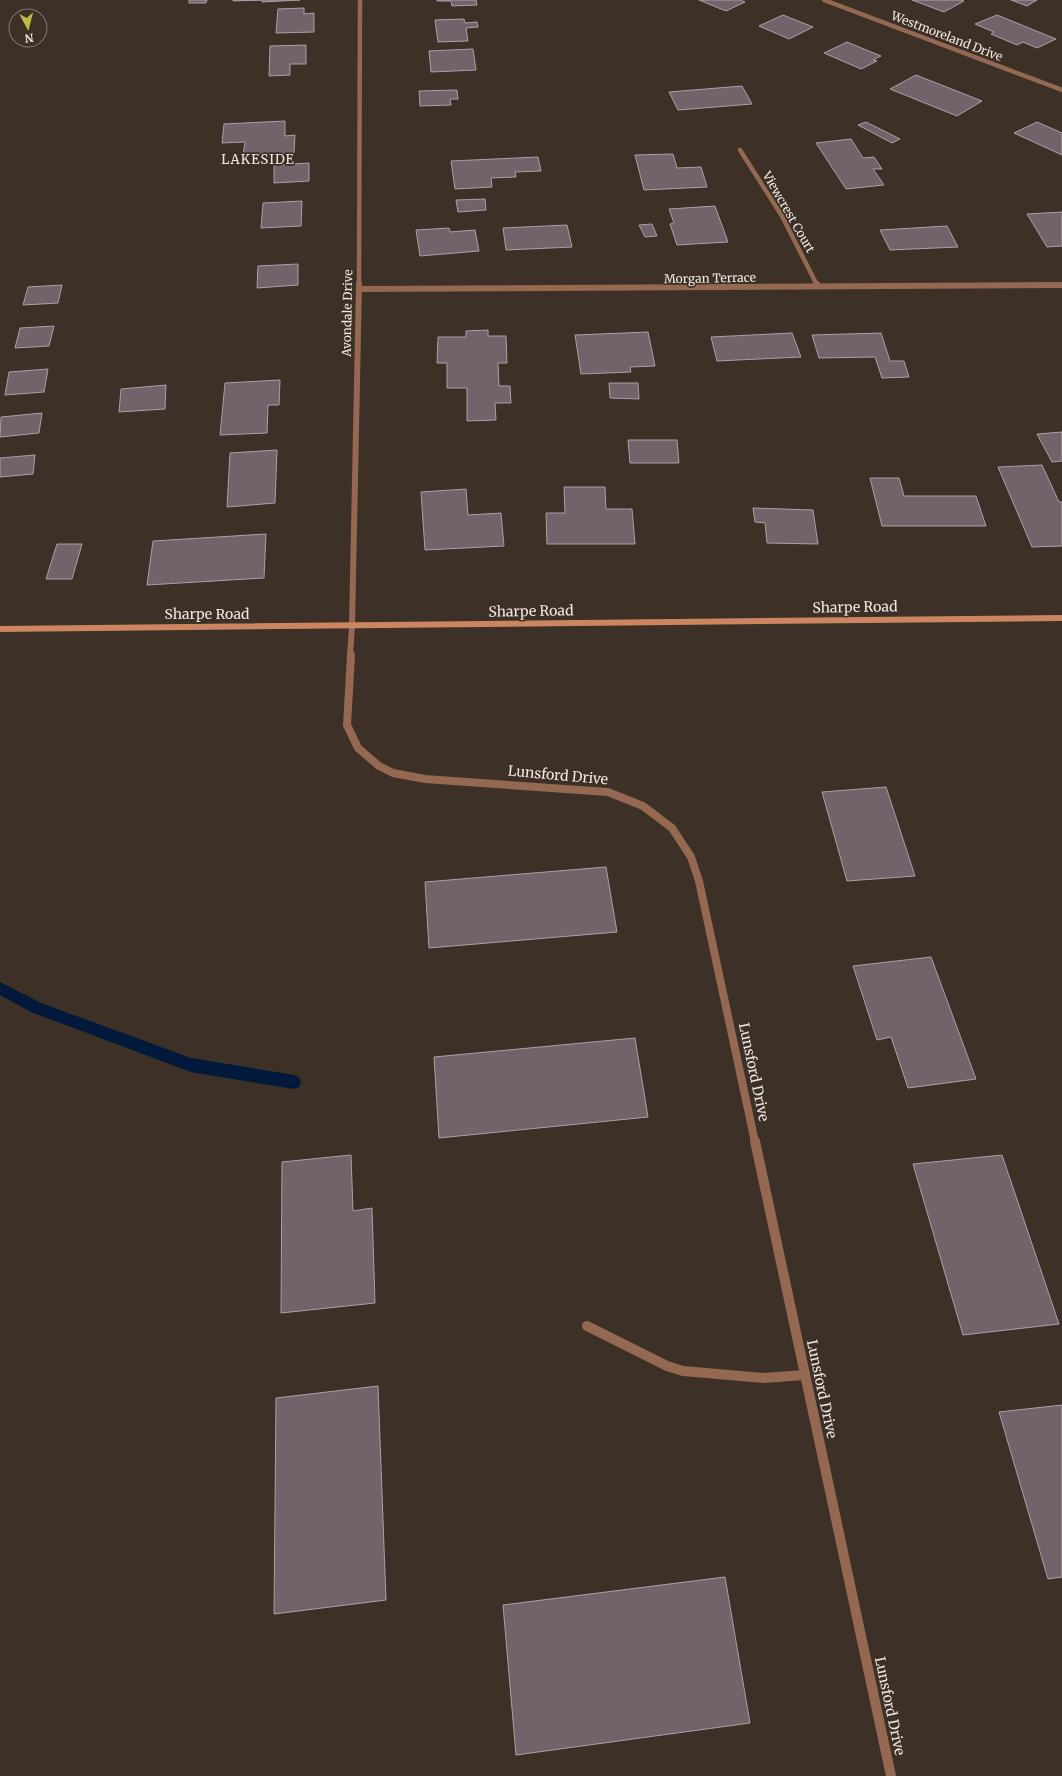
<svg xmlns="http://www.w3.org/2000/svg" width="1062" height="1776" font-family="Merriweather,serif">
<rect width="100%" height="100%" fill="#3c3027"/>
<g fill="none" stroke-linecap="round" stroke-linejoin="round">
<path fill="#01193a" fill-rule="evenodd" d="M0 982 41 1003 191 1058 294 1075 299 1077 301 1082 299 1087 294 1089 191 1072 31 1012 0 995Z"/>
</g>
<path fill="#72636b" stroke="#af9ea8" d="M189 0H207L206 3H189Z
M233 0H300L262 2V0L233 1Z
M437 0H476L477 5 452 6 451 1H437Z
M699 0H740L745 2 726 11Z
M912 0H960L964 1 944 12Z
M1011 0H1037L1027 6Z
M304 8V14L314 13V32L276 33 278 9Z
M783 15 813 27 789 39 759 26Z
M997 15 1056 39 1037 48 1023 42 1017 45 991 34 994 32 975 24Z
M464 19 465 23 477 22 478 27 466 28 468 41 438 42 435 20Z
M847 42 881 56 873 60 877 61 861 69 824 53Z
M306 45V64H290V75L269 76 270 46Z
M473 49 476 70 431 72 429 51Z
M916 75 982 101 957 116 890 89Z
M742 86 752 104 678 110 669 92Z
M457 90 458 99H450L451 105 420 106 419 91Z
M285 121V136L295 135 294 153 243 155 245 142 222 143 224 124Z
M866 122 900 139 892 143 858 125Z
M1037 122 1062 133V155L1014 133Z
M851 139 863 158 874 157 882 169H873L884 185 846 189 816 143Z
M673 154 677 168 701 167 707 187 644 190 635 155Z
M538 157 541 171 515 172 516 177 491 178 492 187 455 189 451 161Z
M309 163V181L274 183V165Z
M485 199 486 210 458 212 456 200Z
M302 201 301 226 261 228 263 203Z
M715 206 728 242 677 245 670 224 674 223 669 209Z
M1062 212V246L1047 247 1027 214Z
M652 224 657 236 645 237 639 225Z
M567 225 572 247 506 250 503 228Z
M947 226 958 247 890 250 880 230Z
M449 228 450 232 475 230 479 251 420 256 416 230Z
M298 264V285L257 288 258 266Z
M62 285 58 303 23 305 28 287Z
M54 326 49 346 15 348 20 328Z
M488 330V336H506L507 363H498L499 386H510L511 403H495L496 420 467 421V388H447V363H437L438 337H466V331Z
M648 332 655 366 630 367 631 372 581 374 575 335Z
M792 333 801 357 717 361 711 337Z
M881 333 890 361H904L909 377 882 378 875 357 819 358 812 335Z
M48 369 44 392 5 395 9 372Z
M280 380 279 405H268L267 433 220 435 225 383Z
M609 383H638L639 399 610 398Z
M166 385 165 409 119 412 121 389Z
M42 413 39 433 0 437 1 417Z
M1062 432V461L1052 462 1037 434Z
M628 440H677L679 463H630Z
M277 450 275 503 227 507 230 453Z
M35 455 33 474 0 477V458Z
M1042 465 1059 502H1062V546L1032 547 998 467Z
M870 478H899L904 496H976L986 526H882Z
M564 487H605L606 509H632L635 544H547L546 513H565Z
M466 489 468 515 501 513 504 546 425 550 421 492Z
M753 508 813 510 818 544 767 543 765 523 755 522Z
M266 534 264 578 147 585 153 541Z
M57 544H82L72 579H46Z
M886 787 915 876 847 881 822 792Z
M606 867 617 932 429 948 425 882Z
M931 957 976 1079 908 1088 891 1037 877 1040 853 966Z
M635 1038 648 1117 439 1138 434 1057Z
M351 1155 353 1211 372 1208 375 1303 281 1313 282 1162Z
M1002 1155 1059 1324 963 1335 913 1164Z
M378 1386 386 1600 274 1614 276 1398Z
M1062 1405V1577L1048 1579 999 1412Z
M725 1577 750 1723 516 1755 503 1605Z"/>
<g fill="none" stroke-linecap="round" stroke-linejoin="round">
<path stroke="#946851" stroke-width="6" d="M350 656 352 626"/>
<path stroke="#946851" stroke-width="8" d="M351 655 347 725 358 748 379 766 393 773 425 779 608 792 643 806 672 828 691 857 699 881 755 1142"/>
<path stroke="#946851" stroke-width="10" d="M755 1141 891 1776"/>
<path stroke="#946851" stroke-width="4.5" d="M824 0 1062 90
M740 150 782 216 817 285
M359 285 360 0"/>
<path stroke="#946851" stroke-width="6" d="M817 284 818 286
M359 289 1062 285
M352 626 359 284"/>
<path stroke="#946851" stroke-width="10" d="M587 1326 667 1366 683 1371 764 1378 804 1375"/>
<path stroke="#cb8560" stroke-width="6" d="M0 629 1062 618"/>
</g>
<g text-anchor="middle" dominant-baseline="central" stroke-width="3.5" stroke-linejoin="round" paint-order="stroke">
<g font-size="12" fill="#efe7e1" stroke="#3c3027">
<text transform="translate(947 36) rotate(21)">Westmoreland Drive</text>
<text transform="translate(789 212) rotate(60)">Viewcrest Court</text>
<text transform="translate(710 278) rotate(-1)">Morgan Terrace</text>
<text transform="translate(347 313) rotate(-89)">Avondale Drive</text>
</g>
<g font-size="13" letter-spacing="1" fill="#efe7e1" stroke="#3c3027">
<text x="258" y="159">LAKESIDE</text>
</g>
<g font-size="14" fill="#efe7e1" stroke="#3c3027">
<text transform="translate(855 607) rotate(-1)">Sharpe Road</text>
<text transform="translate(531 611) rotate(-1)">Sharpe Road</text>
<text x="207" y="614">Sharpe Road</text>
<text transform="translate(558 775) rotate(5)">Lunsford Drive</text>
<text transform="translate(754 1072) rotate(78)">Lunsford Drive</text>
<text transform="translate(822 1389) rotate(78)">Lunsford Drive</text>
<text transform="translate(890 1706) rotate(78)">Lunsford Drive</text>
</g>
</g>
<g transform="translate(28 28) rotate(173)"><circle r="19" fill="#3c3027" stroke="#847971"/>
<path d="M0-3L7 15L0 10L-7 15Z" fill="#c0be41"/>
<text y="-6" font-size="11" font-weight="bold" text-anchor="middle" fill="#efe7e1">N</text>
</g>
</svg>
